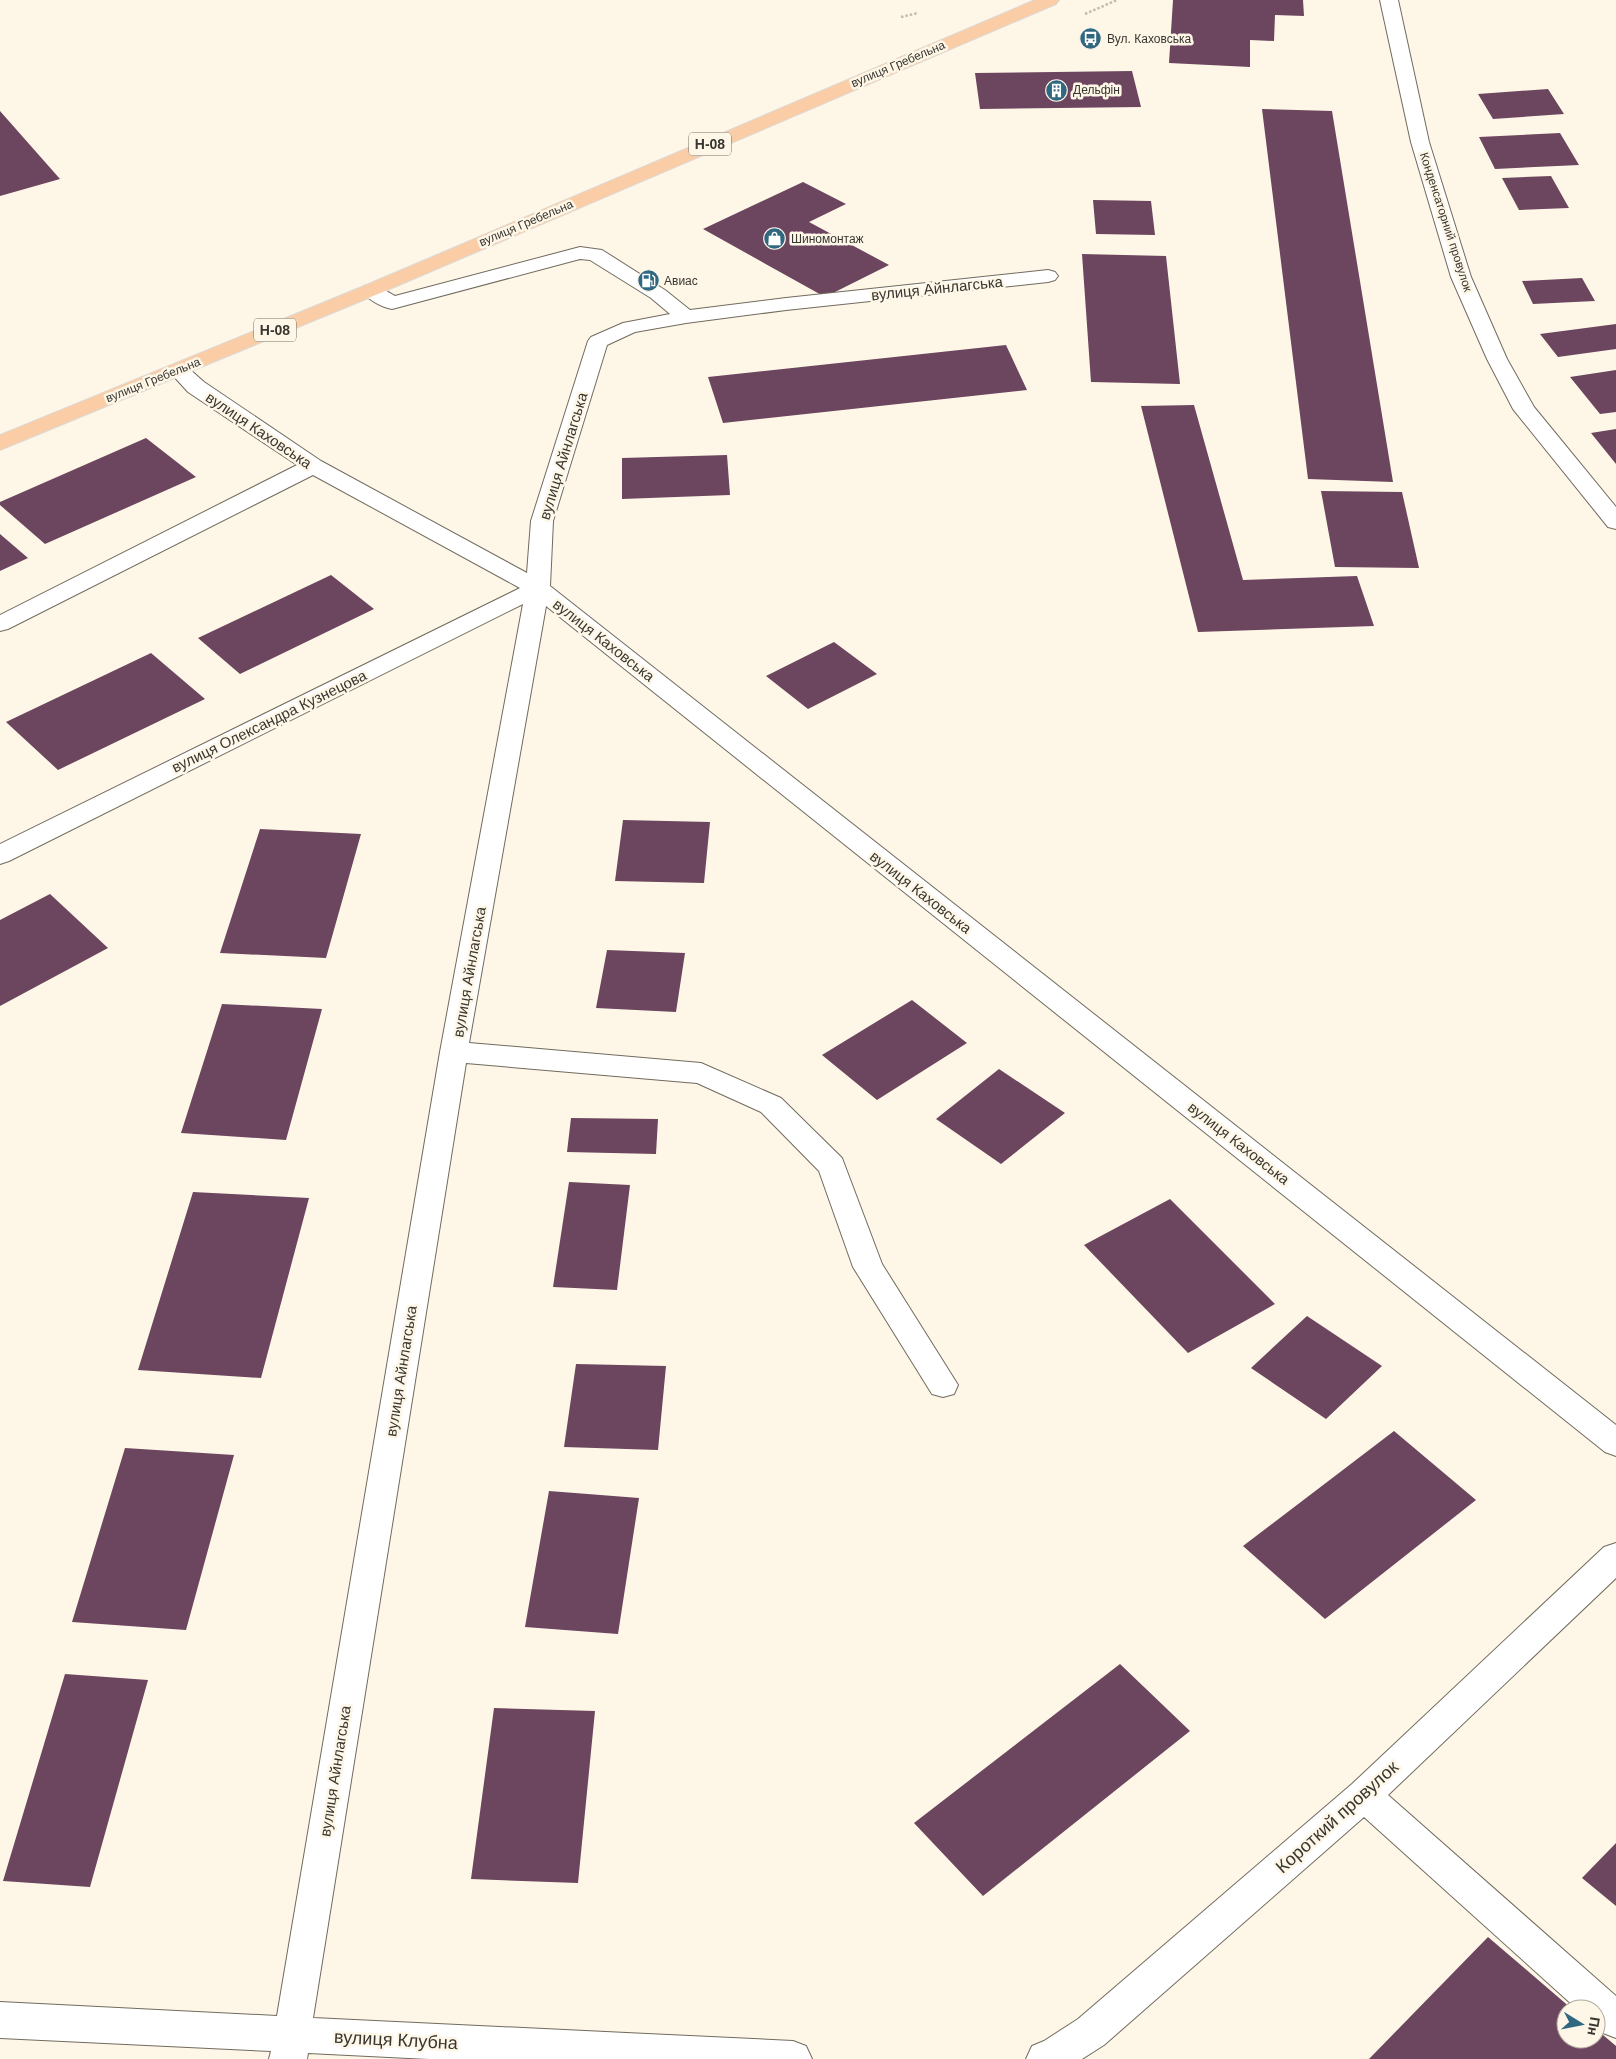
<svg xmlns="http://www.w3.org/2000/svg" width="1616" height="2059" font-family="Helvetica,sans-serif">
<rect width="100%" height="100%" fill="#fef7e8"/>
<path fill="#6c455e" d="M1173 0H1303L1304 16 1275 15 1274 41 1250 40V67L1169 63Z
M1132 71 1141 107 980 109 975 73Z
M1548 89 1564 114 1493 119 1478 94Z
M1262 109 1332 111 1393 482 1308 479Z
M0 111 60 179 0 196Z
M1560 133 1579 165 1495 169 1479 137Z
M1551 176 1569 208 1519 210 1502 178Z
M803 182 846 204 809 222 889 265 825 297 703 229Z
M1093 200 1151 201 1155 235 1096 234Z
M1082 254 1166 256 1180 384 1091 382Z
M1582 278 1595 301 1533 304 1522 281Z
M1616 324V349L1558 357 1540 334Z
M1006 345 1027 390 723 423 708 377Z
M1616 370V412L1600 414 1570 377Z
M1194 405 1243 580 1357 576 1374 626 1198 632 1141 406Z
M1616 429V464L1591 433Z
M146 438 196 477 45 544 0 505V502Z
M727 455 730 495 622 499V458Z
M1321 491 1402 492 1419 568 1335 567Z
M0 534 28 558 0 571Z
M331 575 374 609 240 674 198 638Z
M834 642 877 674 808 709 766 676Z
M151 653 205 699 58 770 6 722Z
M623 820 710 822 704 883 615 881Z
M260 829 361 834 326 958 220 953Z
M50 894 108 948 0 1006V920Z
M607 950 685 953 676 1012 596 1008Z
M912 1000 967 1043 877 1100 822 1055Z
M222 1004 322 1009 286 1140 181 1133Z
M999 1069 1065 1113 1001 1164 936 1119Z
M571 1118 658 1119 656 1154 567 1152Z
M569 1182 630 1185 617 1290 553 1287Z
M193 1192 309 1198 261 1378 138 1370Z
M1170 1199 1275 1304 1188 1353 1084 1245Z
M1307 1316 1382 1366 1326 1419 1251 1368Z
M576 1364 666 1366 658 1450 564 1447Z
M1394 1431 1476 1500 1325 1619 1243 1546Z
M125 1448 234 1455 186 1630 72 1622Z
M549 1491 639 1498 618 1634 525 1627Z
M1120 1664 1190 1731 983 1896 914 1823Z
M65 1674 148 1680 90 1887 3 1881Z
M494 1708 595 1711 578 1883 471 1879Z
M1616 1843V1906L1582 1878Z
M1488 1937 1572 2009H1566V2039H1596V2029L1616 2046V2059H1369Z"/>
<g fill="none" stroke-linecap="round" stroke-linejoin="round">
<defs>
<path id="minor" d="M1380 0H1398L1429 142 1471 277 1507 359 1534 407 1616 507V529L1608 527 1513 409 1487 359 1451 277 1411 142Z
M580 247 602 250 665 290 690 310 786 298 1048 270 1055 272 1058 276 1055 280 1048 282 786 310 686 323 635 332 607 345 553 521 550 586 1616 1425V1456L1605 1452 546 606 469 1043 701 1063 781 1098 842 1158 882 1264 958 1385 954 1394 943 1397 932 1394 853 1267 819 1171 761 1112 697 1083 466 1063 313 2018 793 2041 806 2046 812 2059H429L308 2053 307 2059H269L271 2051 0 2038V2002L277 2016 440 1052 523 604 9 861 0 864V844L520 588 313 475 8 629 0 631V615L297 465 188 392 168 370 172 366 179 364 186 366 204 382 321 461 527 573 531 521 588 341 591 337 623 323 670 314 651 298 590 260 580 259 392 309C381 307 367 299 361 290L364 286C376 283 384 290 395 296Z
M1616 1543V1578L1388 1795 1616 1996V2038L1603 2033 1596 2026V2009H1577L1364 1817 1104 2045 1082 2059H1026L1032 2046 1044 2041 1078 2019 1352 1784 1604 1547Z"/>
<path id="major" d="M1035 0H1059L1056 4 378 294 0 450V435L364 286Z"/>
</defs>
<use href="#minor" stroke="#716b5e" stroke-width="2"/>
<use href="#major" stroke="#dbdbda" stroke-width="2"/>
<path stroke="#c1bcb0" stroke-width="2.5" stroke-dasharray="2.5 2" stroke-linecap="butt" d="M1085 14 1117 0
M901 17 918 13"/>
<use href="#minor" fill="#fff" fill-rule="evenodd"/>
<use href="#major" fill="#facda6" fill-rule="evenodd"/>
</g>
<defs>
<symbol id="bus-disc" viewBox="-11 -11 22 22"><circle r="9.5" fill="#306882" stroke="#fef7e8"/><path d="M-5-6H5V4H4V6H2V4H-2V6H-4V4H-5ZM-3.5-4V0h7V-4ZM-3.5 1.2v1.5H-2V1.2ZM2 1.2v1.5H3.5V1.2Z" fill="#fff"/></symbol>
<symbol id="building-disc" viewBox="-11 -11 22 22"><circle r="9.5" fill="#306882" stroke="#fef7e8"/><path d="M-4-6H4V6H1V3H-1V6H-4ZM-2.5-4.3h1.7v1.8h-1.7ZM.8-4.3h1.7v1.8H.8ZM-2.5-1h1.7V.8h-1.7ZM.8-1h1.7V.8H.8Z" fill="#fff"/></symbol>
<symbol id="shop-disc" viewBox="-11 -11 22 22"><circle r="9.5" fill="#306882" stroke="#fef7e8"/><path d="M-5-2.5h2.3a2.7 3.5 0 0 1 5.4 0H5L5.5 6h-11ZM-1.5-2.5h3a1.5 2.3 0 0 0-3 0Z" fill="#fff"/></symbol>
<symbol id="fuel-disc" viewBox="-11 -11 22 22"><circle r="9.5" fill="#306882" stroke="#fef7e8"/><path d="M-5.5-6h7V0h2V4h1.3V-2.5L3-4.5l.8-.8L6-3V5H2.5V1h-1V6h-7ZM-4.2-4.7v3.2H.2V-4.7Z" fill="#fff"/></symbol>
</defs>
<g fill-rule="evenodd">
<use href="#bus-disc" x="1078" y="26" width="25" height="25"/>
<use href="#building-disc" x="1044" y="78" width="25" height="25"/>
<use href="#shop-disc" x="762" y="226" width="25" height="25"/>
<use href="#fuel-disc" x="636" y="268" width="25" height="25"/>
</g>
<g text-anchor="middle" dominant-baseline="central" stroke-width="5" stroke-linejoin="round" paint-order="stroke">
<g font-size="12" fill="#383630" stroke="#fef7e8" text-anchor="start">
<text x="1107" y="39">Вул. Каховська</text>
<text x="1073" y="90">Дельфін</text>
<text x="791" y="239">Шиномонтаж</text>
<text x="664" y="281">Авиас</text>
</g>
<g font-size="12" fill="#383630" stroke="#fef7e8">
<text transform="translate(898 64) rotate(-23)">вулиця Гребельна</text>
<text transform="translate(1446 222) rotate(72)">Конденсаторний провулок</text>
<text transform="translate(526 223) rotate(-23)">вулиця Гребельна</text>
<text transform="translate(153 380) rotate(-22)">вулиця Гребельна</text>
</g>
<g fill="#fef7e8" stroke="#737067" stroke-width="1">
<rect x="689" y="132.5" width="42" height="23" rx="4"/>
<rect x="254" y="318.5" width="42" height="23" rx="4"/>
</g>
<g font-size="14" font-weight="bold" fill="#383630">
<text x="710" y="144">Н-08</text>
<text x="275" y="330">Н-08</text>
</g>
<g font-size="15" fill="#383630" stroke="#fef7e8">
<text transform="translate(937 288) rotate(-6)">вулиця Айнлагська</text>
<text transform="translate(259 430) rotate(34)">вулиця Каховська</text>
<text transform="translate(563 456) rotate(-73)">вулиця Айнлагська</text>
<text transform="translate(604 640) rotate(38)">вулиця Каховська</text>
<text transform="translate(269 721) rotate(-26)">вулиця Олександра Кузнецова</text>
<text transform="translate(921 892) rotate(38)">вулиця Каховська</text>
<text transform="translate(469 972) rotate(-80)">вулиця Айнлагська</text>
<text transform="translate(1239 1143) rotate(38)">вулиця Каховська</text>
<text transform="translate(401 1371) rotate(-81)">вулиця Айнлагська</text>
<text transform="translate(335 1771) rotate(-81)">вулиця Айнлагська</text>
</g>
<g font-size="18" fill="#383630" stroke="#fef7e8">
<text transform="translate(1337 1817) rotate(-42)">Короткий провулок</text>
<text transform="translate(396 2040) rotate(3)">вулиця Клубна</text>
</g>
</g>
<g transform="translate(1581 2024) rotate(100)"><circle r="24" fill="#fef7e8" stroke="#afaa9e"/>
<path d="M0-4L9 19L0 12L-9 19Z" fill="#306882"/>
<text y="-8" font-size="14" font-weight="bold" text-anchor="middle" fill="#383630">Пн</text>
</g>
</svg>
